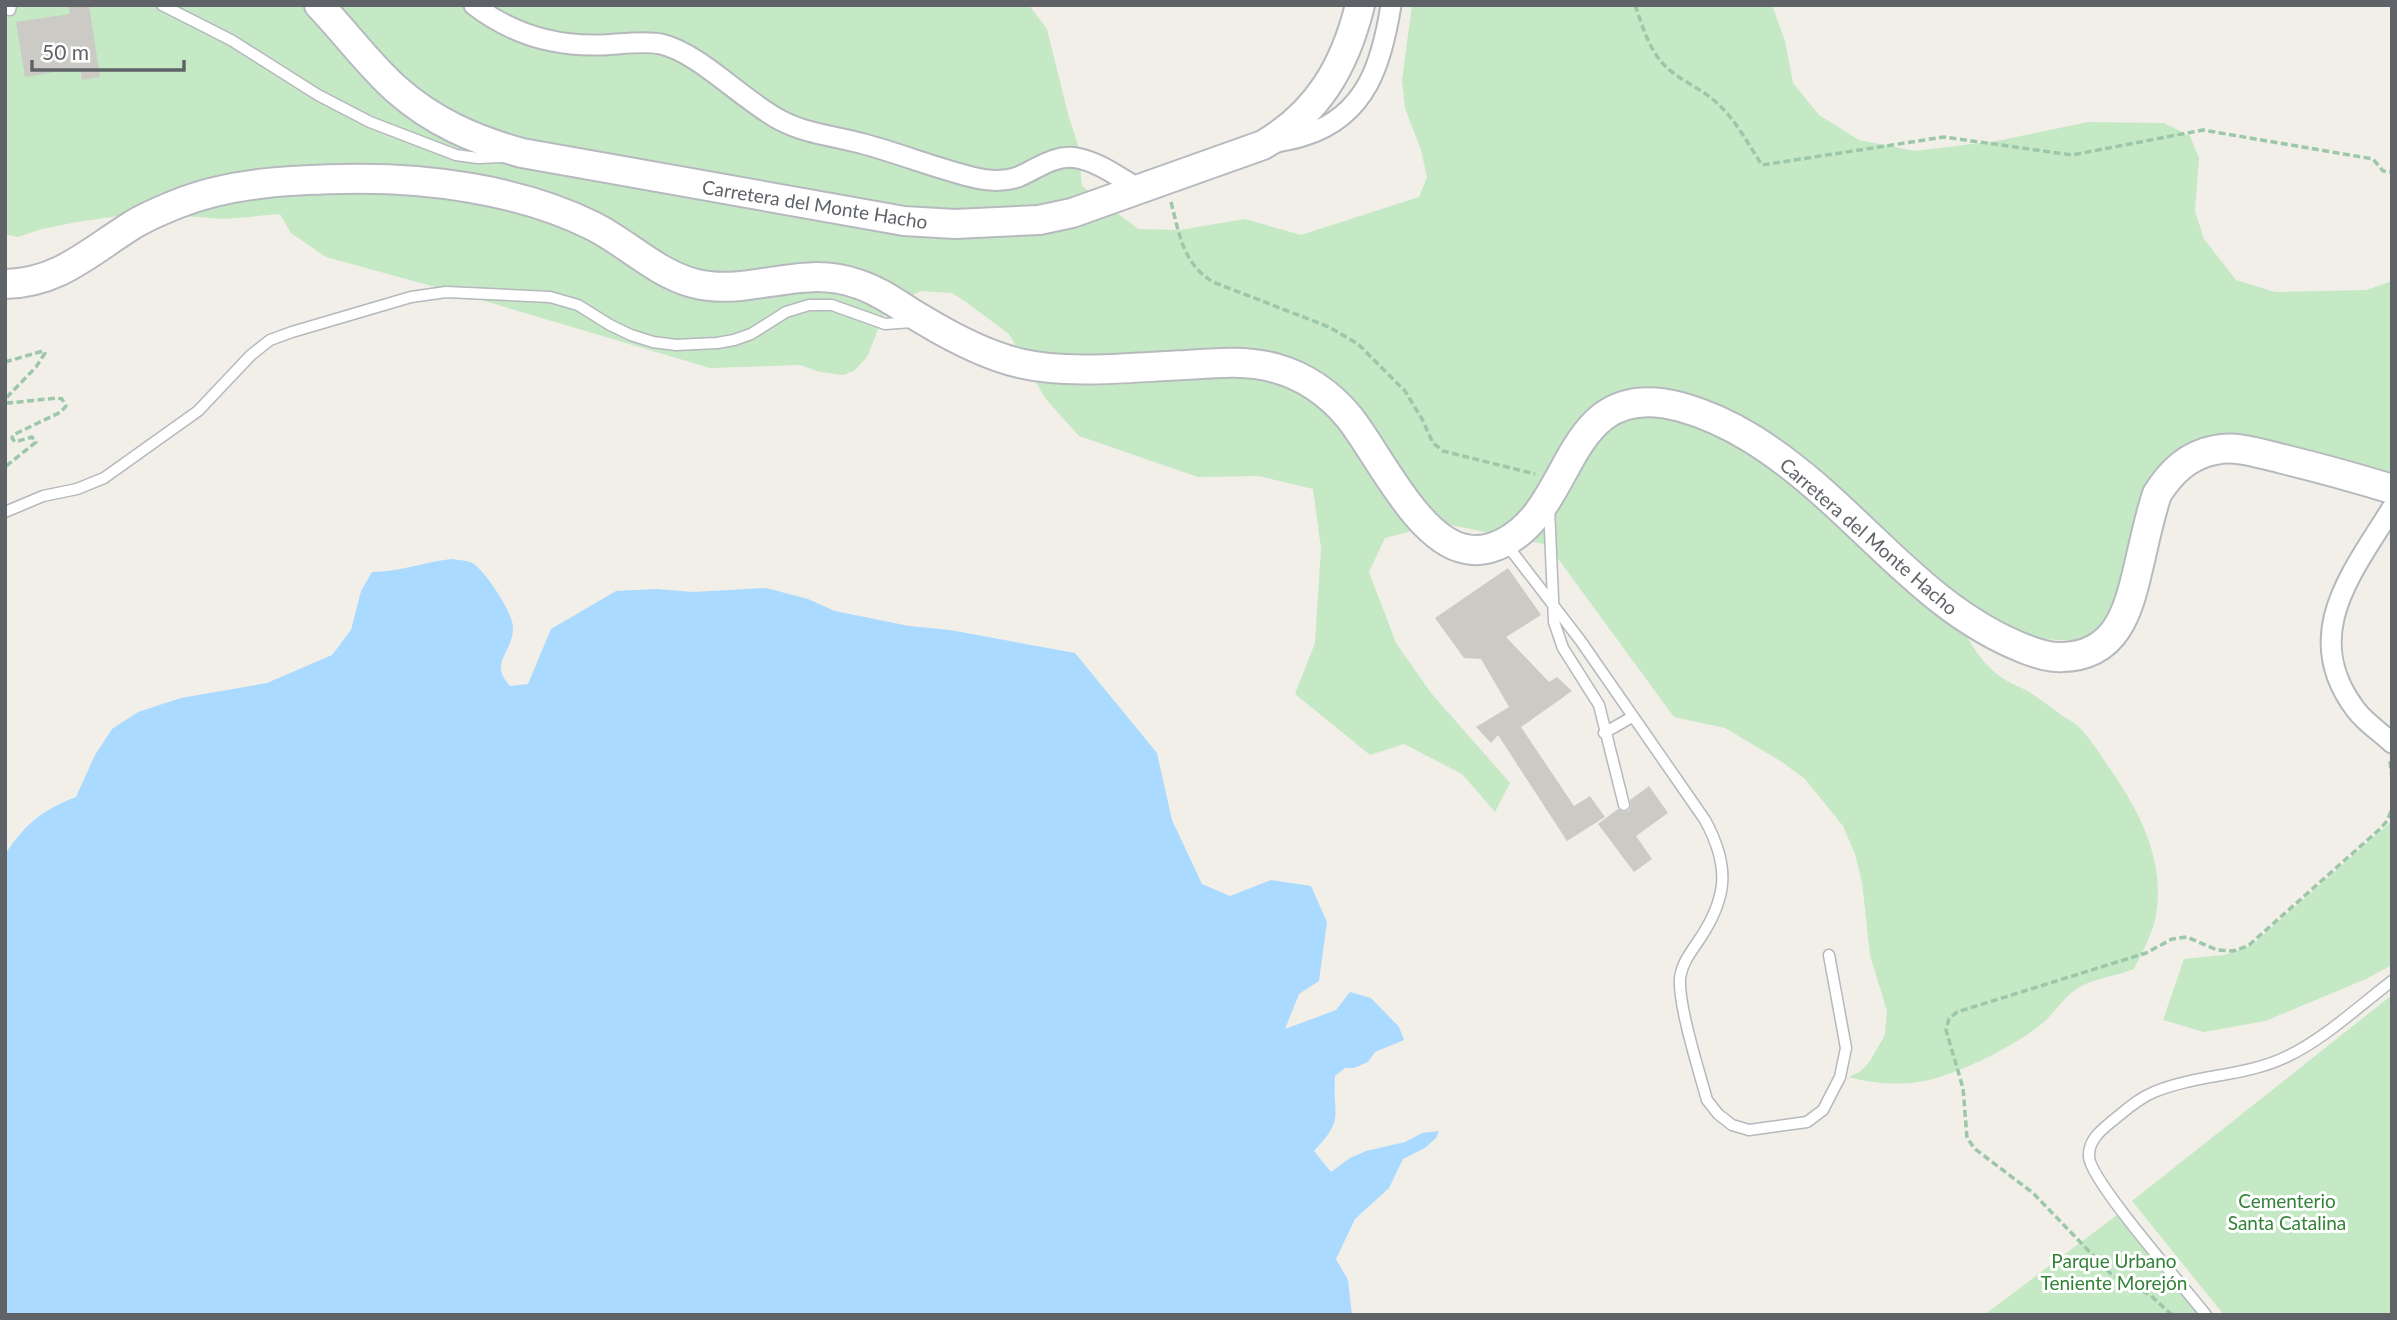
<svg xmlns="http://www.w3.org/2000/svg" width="2397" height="1320" font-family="Lato,sans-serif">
<rect width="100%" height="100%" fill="#f1efe8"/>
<path fill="#c5e8c5" d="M5 5H1029L1047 29 1068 114 1078 145 1082 186 1138 229 1180 230 1245 219 1301 235 1419 197 1427 177 1421 150 1405 108 1402 80 1412 5H1772L1785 41 1793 83 1819 115 1859 140 1915 151 1997 141 2088 122 2164 123 2190 136 2199 158 2195 211 2204 239 2236 280 2275 292 2366 290 2392 281V476L2214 451 2143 496 2130 539 2122 596 2103 626 2089 640C2037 643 2005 630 1957 614 1966 637 1978 659 1998 675 2008 683 2021 687 2031 693 2045 702 2057 713 2071 721 2086 730 2098 752 2108 766 2140 811 2167 863 2155 920 2151 937 2141 954 2134 969 2117 976 2094 978 2078 988 2064 997 2056 1011 2044 1022 2017 1045 1963 1072 1929 1080 1903 1086 1874 1084 1849 1077L1861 1071 1870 1061 1885 1035 1887 1011 1870 955 1862 882 1855 854 1843 826 1805 779 1782 762 1725 728 1674 717 1559 560 1544 544 1451 525 1424 528 1385 538 1369 572 1396 643 1431 693 1510 783 1495 812 1462 774 1404 744 1370 755 1295 694 1315 643 1321 548 1313 489 1259 476 1198 477 1079 436 1045 398 1009 334 966 302 952 293 921 291 887 307 867 357 854 371 843 375 820 372 800 365 710 368 468 296 326 257 291 233 280 214 224 219 138 213 77 222 42 229 18 237 5 234Z
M2392 821V965L2366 979 2265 1021 2204 1032 2163 1020 2184 959 2224 955 2252 945Z
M2392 995V1315H2224L2132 1201Z
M2121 1212 2202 1315H1984Z"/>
<path fill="#aadaff" d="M451 559C458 560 466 560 472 563 485 570 513 613 513 627 513 654 488 662 510 686L528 684 551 629 616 591 656 589 693 592 766 588 808 599 835 611 909 626 950 630 1075 653 1157 753 1172 820 1202 884 1230 896 1271 880 1311 886 1327 922 1319 981 1299 994 1285 1029 1336 1010 1350 992 1371 998 1399 1027 1404 1040 1375 1052 1368 1062 1354 1068H1345L1335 1076C1332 1115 1346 1118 1314 1151L1331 1172 1350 1158 1366 1151 1405 1142 1422 1133 1439 1131 1436 1138 1425 1148 1403 1159 1389 1188 1355 1219 1336 1259 1348 1280 1352 1315H5V854C27 823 40 811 76 797L95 755 112 729 138 712 181 698 267 683 332 655 351 630 361 591 372 572C399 572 424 562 451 559Z"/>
<path fill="#cccac5" d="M68 5H89L100 77 82 80 80 68 25 77 16 22 70 14Z
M1508 568 1541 615 1506 637 1549 682 1557 677 1572 691 1521 727 1574 806 1590 796 1605 817 1567 841 1498 735 1491 743 1476 727 1509 707 1481 659 1464 658 1435 618Z
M1649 786 1668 813 1636 836 1652 859 1634 872 1598 824 1618 809 1623 812 1629 811 1631 806 1630 800Z"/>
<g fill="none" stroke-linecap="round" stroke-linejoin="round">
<defs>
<path id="lane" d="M162 5 231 40 318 95 370 122 456 155 478 158 502 157
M10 10 11 5
M1549 507 1554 622 1563 648 1599 705 1624 805
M5 512 43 496 77 489 104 478 198 411 251 355 270 340 292 332 411 297 446 292 550 297 578 305 610 325 631 335 653 342 676 345 717 343 734 340 751 334 786 312 809 305H832L885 324 912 322
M1507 545 1580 640 1705 820C1730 866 1728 897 1699 940 1691 952 1682 963 1680 978 1678 1005 1699 1071 1707 1100L1718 1114 1732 1125 1749 1130 1807 1122 1823 1110 1840 1077 1846 1048 1829 955
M1604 733 1632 717
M2206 1315C2186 1289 2091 1182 2089 1157 2088 1141 2100 1131 2111 1122 2125 1111 2137 1099 2154 1092 2197 1074 2246 1077 2288 1056 2324 1039 2359 1006 2392 981"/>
<path id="street" d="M474 5C510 33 552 46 598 45 618 45 641 40 661 44 700 53 744 102 782 121 807 134 836 136 864 144 901 154 938 169 976 178 989 181 1004 182 1018 177 1037 169 1055 154 1077 158 1099 162 1120 178 1139 189
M1274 143C1284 140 1296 139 1306 135 1367 115 1382 62 1391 5
M2392 508C2352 573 2299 635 2356 710 2365 722 2380 732 2392 743"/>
<path id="secondary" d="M319 5C345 32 368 64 396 89 433 122 475 140 522 153L904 221 955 224 1039 220 1072 213 1263 145C1318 113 1345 66 1360 5
M5 284C58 283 88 253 131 226 145 217 162 210 177 204 228 183 288 180 342 179 424 177 519 189 593 226 627 243 656 273 693 283 749 298 799 263 858 284 883 292 903 309 925 321 955 339 986 355 1019 363 1070 375 1133 367 1186 365 1216 363 1246 360 1275 368 1304 376 1330 394 1349 417 1378 453 1418 541 1466 549 1479 552 1491 549 1503 543 1577 507 1563 375 1681 407 1731 421 1773 450 1813 484 1882 543 1938 615 2025 649 2036 653 2049 658 2062 657 2116 656 2128 612 2138 569 2144 544 2149 518 2157 494 2171 472 2188 455 2215 450 2237 445 2261 454 2283 459 2320 468 2356 478 2392 489"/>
</defs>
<use href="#lane" stroke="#b5b8bc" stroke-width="13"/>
<use href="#street" stroke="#b5b8bc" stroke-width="23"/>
<use href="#secondary" stroke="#b6babf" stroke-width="32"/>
<path stroke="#9cc7a9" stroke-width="3.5" stroke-dasharray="7 3.5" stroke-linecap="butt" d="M1635 5C1644 30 1650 55 1672 72 1686 83 1703 90 1717 103 1736 120 1748 144 1762 165L1944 137 2072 155 2203 130 2373 159 2383 171 2392 172
M1171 202C1179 233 1183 264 1213 282L1329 327 1358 344 1405 391 1422 419 1433 443 1443 451 1535 474
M5 362 43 351 45 353 36 367 7 397 8 403 58 398 62 399 66 406 61 412 13 435 12 438 15 442 32 437 36 442 5 467
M2390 761 2392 779
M2172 1315 2150 1295 2111 1274 2033 1193 1975 1149 1967 1138 1963 1088 1946 1030 1949 1019 1957 1012 2146 953 2172 939 2187 937 2217 950 2233 951 2248 946 2380 829 2387 821 2392 809"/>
<use href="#lane" stroke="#fff" stroke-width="10"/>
<use href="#street" stroke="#fff" stroke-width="19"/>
<use href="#secondary" stroke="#fff" stroke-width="28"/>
</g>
<g text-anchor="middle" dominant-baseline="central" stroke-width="6" stroke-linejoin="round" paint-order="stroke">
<g font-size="19" fill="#5f6368" stroke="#fff">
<text transform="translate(815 204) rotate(9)">Carretera del Monte Hacho</text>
<text transform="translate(1869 536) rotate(41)">Carretera del Monte Hacho</text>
</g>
<g font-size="19" fill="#348238" stroke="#fff">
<text x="2287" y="1200">Cementerio<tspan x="2287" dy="22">Santa Catalina</tspan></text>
<text x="2114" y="1260">Parque Urbano<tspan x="2114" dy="22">Teniente Morejón</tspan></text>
</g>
</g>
<rect width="2397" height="1320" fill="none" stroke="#5f6368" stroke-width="14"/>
<path d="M32 60v10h152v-10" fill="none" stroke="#5f6368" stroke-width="3.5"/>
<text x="42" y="60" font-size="21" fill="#5f6368" stroke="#ffffff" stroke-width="5" paint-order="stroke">50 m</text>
</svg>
